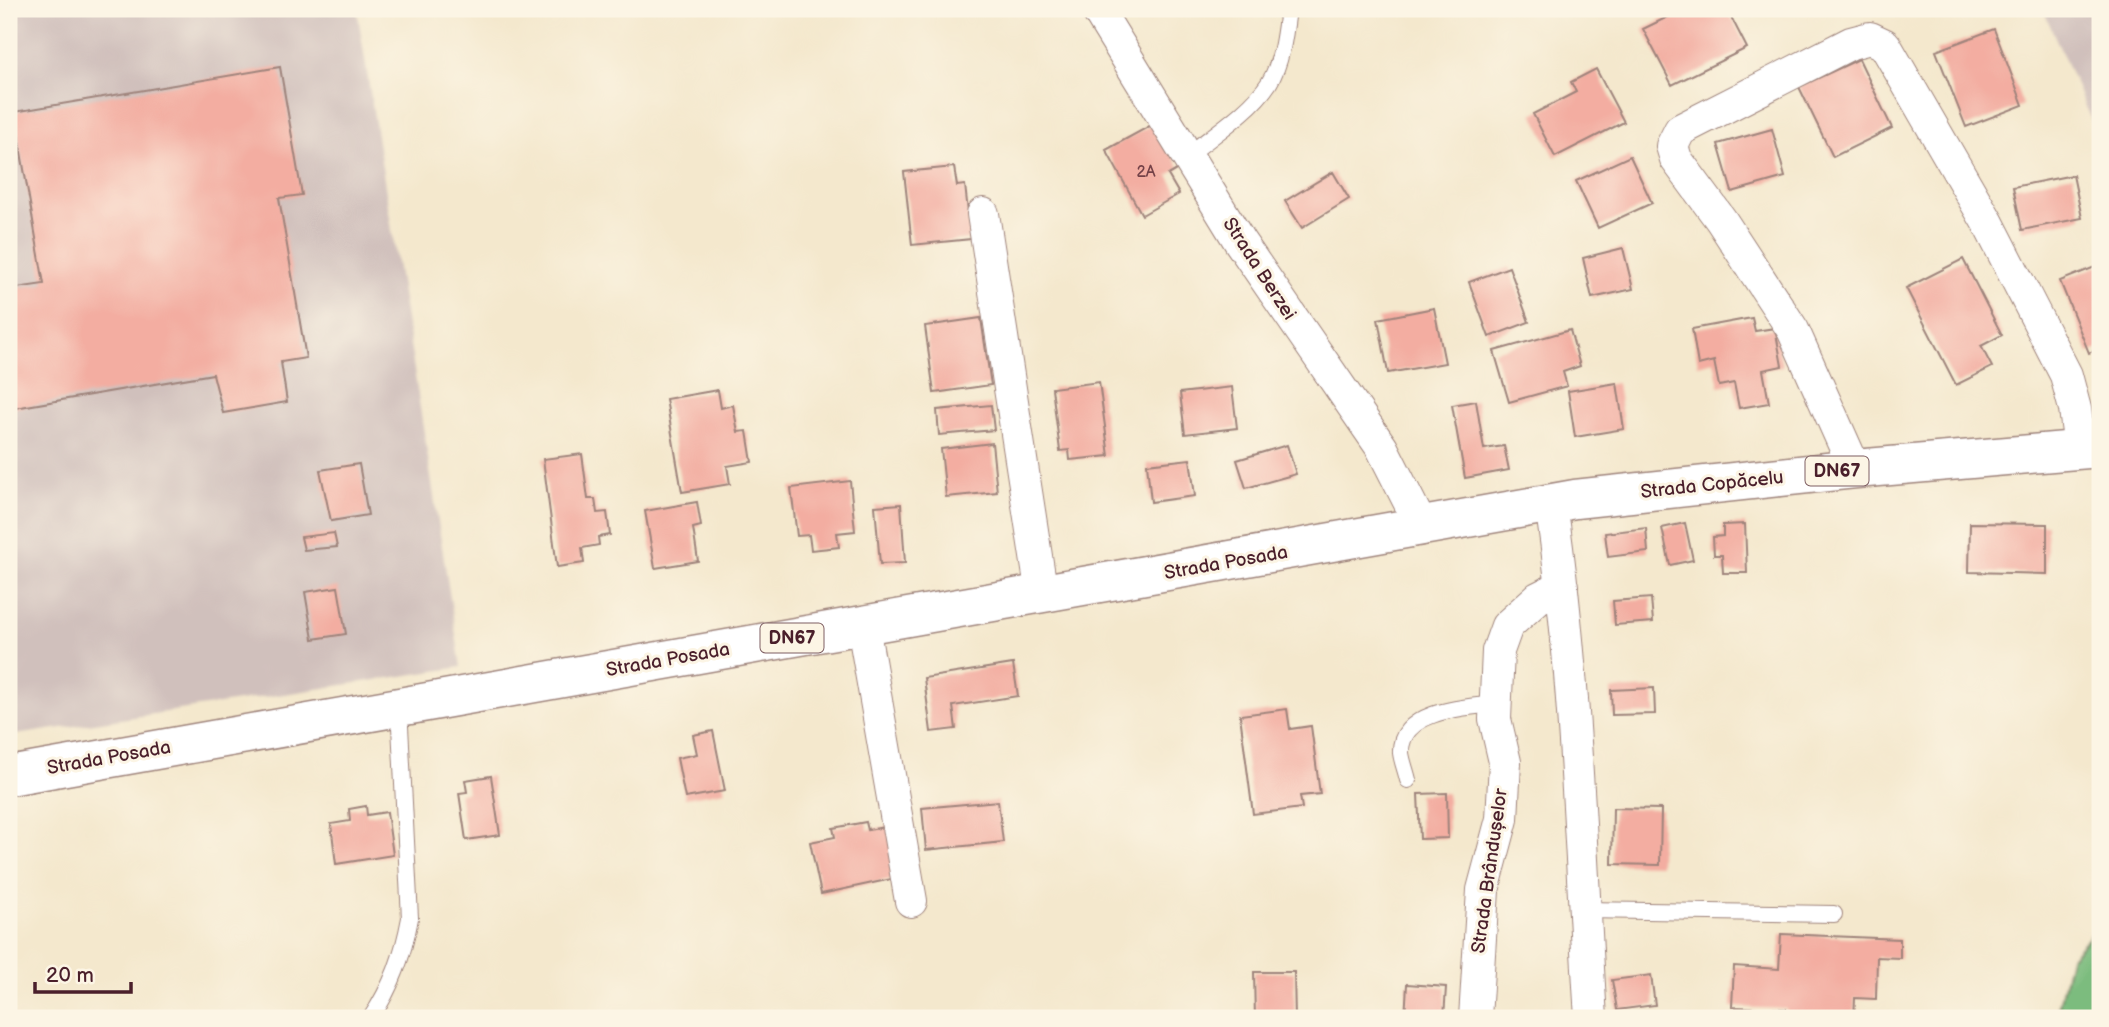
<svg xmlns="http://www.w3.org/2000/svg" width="2109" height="1027" font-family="'Balsamiq Sans',sans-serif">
<rect width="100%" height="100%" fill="#fcf5e5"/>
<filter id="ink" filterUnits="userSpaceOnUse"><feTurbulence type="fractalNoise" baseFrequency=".0143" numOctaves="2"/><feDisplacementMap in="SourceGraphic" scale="14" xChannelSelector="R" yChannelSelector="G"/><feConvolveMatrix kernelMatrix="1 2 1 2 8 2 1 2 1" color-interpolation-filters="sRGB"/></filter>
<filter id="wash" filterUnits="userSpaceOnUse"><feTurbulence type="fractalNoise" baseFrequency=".00686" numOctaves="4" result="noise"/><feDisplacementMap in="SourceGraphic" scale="28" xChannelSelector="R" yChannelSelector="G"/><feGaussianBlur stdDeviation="1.57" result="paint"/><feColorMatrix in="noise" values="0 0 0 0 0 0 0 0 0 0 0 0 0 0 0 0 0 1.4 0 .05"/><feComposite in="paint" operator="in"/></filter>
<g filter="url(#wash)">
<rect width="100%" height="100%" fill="#f4e8cd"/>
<path fill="#d0c0bc" d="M9 9H357L461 667 9 736Z
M2043 9H2100V141Z"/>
<path fill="#7bbc7e" stroke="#626e54" stroke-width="2" d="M2100 926V1018H2056L2070 958Z"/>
<g id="blocks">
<path fill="#f3ada1" d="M1684 9H1727L1747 48 1672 85 1643 29Z
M1994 29 2023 105 1966 127 1936 51Z
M1859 59 1892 128 1833 157 1799 87Z
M280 67 302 195 279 198 306 358 281 362 287 402 223 413 213 374 9 409V289L44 284 14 112Z
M1596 69 1624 122 1555 157 1533 114 1576 92 1571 82Z
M1155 123 1180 168 1168 175 1179 194 1142 215 1106 150Z
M1772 129 1785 177 1732 192 1718 144Z
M1630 156 1652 203 1598 228 1576 181Z
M954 167 957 186 965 185 971 239 912 245 904 172Z
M1333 172 1349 199 1302 228 1285 201Z
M2073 175 2082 218 2022 230 2013 187Z
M1623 248 1633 289 1592 298 1583 258Z
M1963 259 2002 335 1981 346 1992 367 1956 385 1906 288Z
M2100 265V348L2089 353 2060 281Z
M1509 267 1529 322 1489 337 1469 282Z
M1434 308 1445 363 1388 373 1378 319Z
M981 318 991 385 934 393 925 326Z
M1752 318 1755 331 1775 328 1782 366 1763 370 1769 403 1739 408 1734 383 1719 386 1714 361 1698 365 1692 329Z
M1570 330 1580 366 1563 372 1567 386 1509 402 1494 351Z
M1099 382 1109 456 1070 460 1069 450 1060 451 1052 388Z
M1617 383 1624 429 1575 437 1568 391Z
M1232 387 1237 428 1185 434 1180 393Z
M718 390 721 408 733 405 738 432 747 431 752 462 727 466 730 484 682 492 666 399Z
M1476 401 1484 449 1504 446 1509 470 1465 478 1452 405Z
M991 405 994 430 939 435 937 410Z
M992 443 997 492 946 497 941 449Z
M1287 445 1296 474 1246 488 1237 460Z
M582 454 588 499H595L597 513 607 512 610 535 598 537 599 545 582 548 584 563 557 567 543 459Z
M1190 459 1195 496 1151 502 1147 464Z
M359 464 368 515 331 521 320 470Z
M850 481 855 531 837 533 839 547 811 550 809 535 797 536 791 488Z
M697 502 701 526 693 528 698 561 655 568 645 511Z
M901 504 905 563 880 564 875 506Z
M1685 523 1693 560 1670 565 1662 528Z
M1970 523 2047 524V574L1969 572Z
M1745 524 1747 573H1723L1722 555H1714L1713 537 1723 536V525Z
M1646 528 1648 552 1608 557 1605 533Z
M334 533 337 547 304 550 301 537Z
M338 587 346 634 313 639 305 592Z
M1651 598 1653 622 1615 625 1613 601Z
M1013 664 1018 696 953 706 956 729 931 732 924 678Z
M1654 688 1655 714 1612 715 1611 690Z
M1287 709 1290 729 1311 726 1320 794 1300 796 1302 808 1253 814 1240 715Z
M713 731 725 791 685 798 677 758 697 754 693 735Z
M491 776 500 835 466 840 459 793 467 792 465 780Z
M1447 793 1448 838 1420 839 1418 794Z
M998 801 1003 842 926 850 922 808Z
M366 806 367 815 387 812 393 855 336 864 331 824 350 821 349 809Z
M1613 808 1661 809 1660 865 1612 864Z
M866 822 868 830 890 826 901 877 821 894 810 842 835 837 833 828Z
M1781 934 1900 939V958L1877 957 1876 999 1855 998 1854 1018H1785L1786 1009 1732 1007 1734 966 1779 969Z
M1254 972H1294L1295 1018H1255Z
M1651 975 1655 1005 1617 1010 1612 980Z
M1407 984 1446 987 1444 1018H1405Z"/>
</g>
</g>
<g filter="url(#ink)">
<use href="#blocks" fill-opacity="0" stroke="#9f847c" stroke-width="2"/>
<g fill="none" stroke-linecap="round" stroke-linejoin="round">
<defs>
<path id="service" d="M1187 156C1214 134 1250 112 1269 83 1282 62 1285 33 1288 9
M1408 780C1406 771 1402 761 1401 753 1399 710 1466 707 1496 704
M1584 910 1834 914
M371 1018C392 986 403 956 410 918L399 707"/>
<path id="minor" d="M1097 9 1240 242 1382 448 1422 527
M983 214 1042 595
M1855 469 1793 330 1721 220 1676 159 1672 146 1680 130 1851 43 1870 38 1885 45 1988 223 2066 375 2075 409 2080 449
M1551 504C1576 673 1580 847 1591 1018
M863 626 911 901
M1475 1018 1483 890 1502 819 1505 762 1495 719 1498 651 1507 626 1538 598 1562 586"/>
<path id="primary" d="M9 776 1575 499 1855 469 2100 448"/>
</defs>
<use href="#service" stroke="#9f847c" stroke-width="18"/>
<use href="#minor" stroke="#9f847c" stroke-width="34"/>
<use href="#primary" stroke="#9f847c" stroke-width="41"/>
<use href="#service" stroke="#fff" stroke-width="16"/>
<use href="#minor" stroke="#fff" stroke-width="32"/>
<use href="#primary" stroke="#fff" stroke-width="38"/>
</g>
</g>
<g text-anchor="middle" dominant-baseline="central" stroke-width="6" stroke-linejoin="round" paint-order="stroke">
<g font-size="16" fill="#744248">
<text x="1146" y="172">2A</text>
</g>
<g fill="#fcf5e5" stroke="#7f5f63" stroke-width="2">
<rect x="1805.5" y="456.5" width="63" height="29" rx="5"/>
<rect x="760.5" y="623.5" width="63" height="29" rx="5"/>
</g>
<g font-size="18" font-weight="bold" fill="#4a1f2b">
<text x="1837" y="471">DN67</text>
<text x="792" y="638">DN67</text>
</g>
<g font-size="19" fill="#4a1f2b" stroke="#fcf5e5">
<text transform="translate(1259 269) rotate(57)">Strada Berzei</text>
<text transform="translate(1712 485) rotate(-6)">Strada Copăcelu</text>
<text transform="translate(1226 563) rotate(-10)">Strada Posada</text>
<text transform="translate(668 660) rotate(-10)">Strada Posada</text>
<text transform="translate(109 758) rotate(-10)">Strada Posada</text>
<text transform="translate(1490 871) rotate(-82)">Strada Brândușelor</text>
</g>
</g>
<rect width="2109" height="1027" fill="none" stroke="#fcf5e5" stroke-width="35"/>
<path d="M35 982v10h96v-10" fill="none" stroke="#4a1f2b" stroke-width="3.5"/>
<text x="46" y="982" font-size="21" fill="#4a1f2b" stroke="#fcf5e5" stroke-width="5" paint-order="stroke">20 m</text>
</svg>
